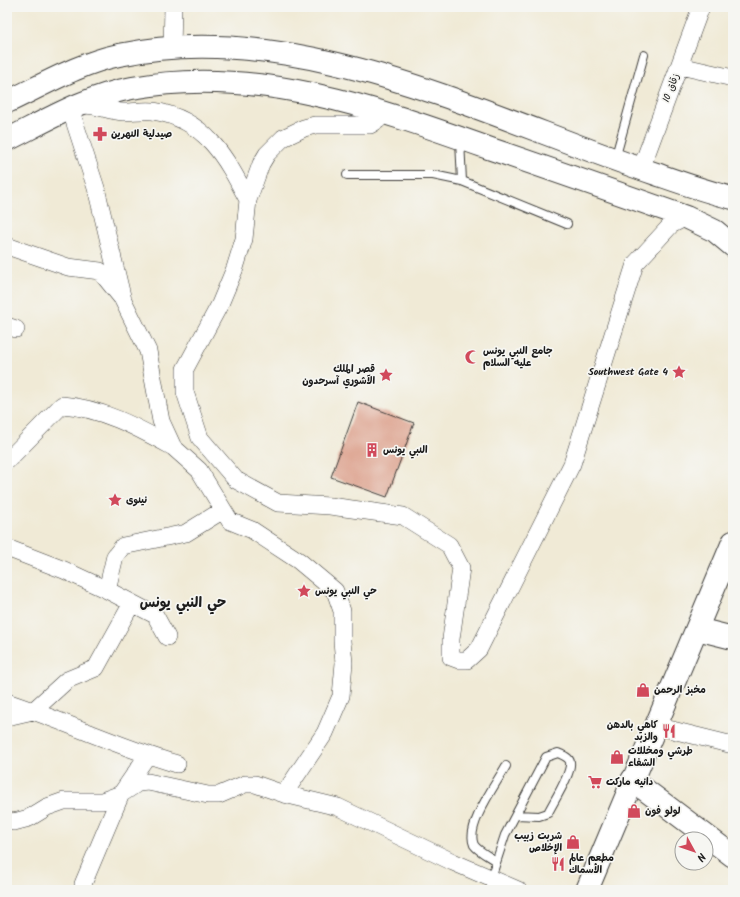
<svg xmlns="http://www.w3.org/2000/svg" width="740" height="897" font-family="Kalam,'Playpen Sans Arabic',sans-serif">
<rect width="100%" height="100%" fill="#f6f6f2"/>
<filter id="ink" filterUnits="userSpaceOnUse"><feTurbulence type="fractalNoise" baseFrequency=".025" numOctaves="2"/><feDisplacementMap in="SourceGraphic" scale="8" xChannelSelector="R" yChannelSelector="G"/><feConvolveMatrix kernelMatrix="1 2 1 2 8 2 1 2 1" color-interpolation-filters="sRGB"/></filter>
<filter id="wash" filterUnits="userSpaceOnUse"><feTurbulence type="fractalNoise" baseFrequency=".012" numOctaves="4" result="noise"/><feDisplacementMap in="SourceGraphic" scale="16" xChannelSelector="R" yChannelSelector="G"/><feGaussianBlur stdDeviation="0.9" result="paint"/><feColorMatrix in="noise" values="0 0 0 0 0 0 0 0 0 0 0 0 0 0 0 0 0 1.4 0 .05"/><feComposite in="paint" operator="in"/></filter>
<g filter="url(#wash)">
<rect width="100%" height="100%" fill="#f0ead6"/>
<g id="blocks">
<path fill="#da9a84" d="M358 402 414 423 387 497 331 477Z"/>
</g>
</g>
<g filter="url(#ink)">
<use href="#blocks" fill-opacity="0" stroke="#3c3b38" stroke-width="1"/>
<g fill="none" stroke-linecap="round" stroke-linejoin="round">
<defs>
<path id="lane" d="M460 141 462 181 567 224
M615 159 644 55
M347 175H433L462 181
M496 861C490 857 478 851 474 845 465 826 496 784 506 766
M491 878 505 835 546 757 558 753C562 755 569 757 570 762 572 774 553 802 548 813L539 816 516 815"/>
<path id="street" d="M172 48 173 7
M680 66 733 78
M80 105C96 104 108 111 123 112 133 112 143 110 153 111 206 119 226 158 248 200
M70 108 96 188 123 300 148 351 161 421 173 447 199 470 230 521 252 530 299 561 335 591 342 611V641L344 663 341 696 325 733 284 794
M383 111 378 120 370 125H315L304 128 283 138 267 154 261 164 248 200 244 239 235 268 220 304 185 369V392L200 438 236 480 278 503 330 506 403 516 449 545 461 568 451 639V657L459 660H467L479 649 572 464 635 264 671 225 686 217
M641 169 701 7
M7 246 68 267 100 271 121 297
M7 326 16 329
M7 461 62 405C102 408 138 428 173 447
M7 548 64 570 107 590 115 556 123 546 186 533 223 510
M107 590 155 615 167 637
M7 702C65 721 118 747 177 764
M7 717 33 711 67 680 96 668 132 603
M656 726 733 745
M7 821 14 822 29 818 47 807 64 801H102L121 794 138 783 148 782 208 795H219L245 784H255L284 794 338 807 453 862 518 890
M83 884 121 794 147 756"/>
<path id="secondary" d="M697 629 733 638
M632 780 733 856"/>
<path id="primary" d="M7 102C43 85 80 63 119 55 302 17 488 118 656 174 682 183 707 192 733 198
M7 140C47 120 87 96 132 88 255 65 376 108 491 149 556 171 621 194 686 217L715 231 733 246
M587 890 733 542"/>
</defs>
<use href="#lane" stroke="#3c3b38" stroke-width="10"/>
<use href="#street" stroke="#3c3b38" stroke-width="18"/>
<use href="#secondary" stroke="#3c3b38" stroke-width="24"/>
<use href="#primary" stroke="#3c3b38" stroke-width="24"/>
<use href="#lane" stroke="#fff" stroke-width="8"/>
<use href="#street" stroke="#fff" stroke-width="17"/>
<use href="#secondary" stroke="#fff" stroke-width="22"/>
<use href="#primary" stroke="#fff" stroke-width="22"/>
</g>
</g>
<defs>
<symbol id="pharmacy-bare" viewBox="-9 -9 18 18"><path d="M-2-6h4v4h4v4h-4v4h-4v-4h-4v-4h4Z" fill="#d1495b" stroke="#f6f6f2" stroke-width="2.5" paint-order="stroke"/></symbol>
<symbol id="mosque-bare" viewBox="-9 -9 18 18"><path d="M3.5-4.9A6 6 0 1 0 3.5 4.9A5 5 0 1 1 3.5-4.9Z" fill="#d1495b" stroke="#f6f6f2" stroke-width="2.5" paint-order="stroke"/></symbol>
<symbol id="sight-bare" viewBox="-9 -9 18 18"><path d="M0-6L1.8-2.2L6-1.7L2.9 1.2L3.7 5.4L0 3.3L-3.7 5.4L-2.9 1.2L-6-1.7L-1.8-2.2Z" fill="#d1495b" stroke="#f6f6f2" stroke-width="2.5" paint-order="stroke"/></symbol>
<symbol id="building-bare" viewBox="-9 -9 18 18"><path d="M-4-6H4V6H1V3H-1V6H-4ZM-2.5-4.3h1.7v1.8h-1.7ZM.8-4.3h1.7v1.8H.8ZM-2.5-1h1.7V.8h-1.7ZM.8-1h1.7V.8H.8Z" fill="#d1495b" stroke="#f6f6f2" stroke-width="2.5" paint-order="stroke"/></symbol>
<symbol id="shop-bare" viewBox="-9 -9 18 18"><path d="M-5-2.5h2.3a2.7 3.5 0 0 1 5.4 0H5L5.5 6h-11ZM-1.5-2.5h3a1.5 2.3 0 0 0-3 0Z" fill="#d1495b" stroke="#f6f6f2" stroke-width="2.5" paint-order="stroke"/></symbol>
<symbol id="restaurant-bare" viewBox="-9 -9 18 18"><path d="M-5-6h1v4h1v-4h1v4h1v-4h1v5L-1.5 .5V6h-2V.5L-5-1ZM5-6V6H3V1.5H1.5Q1.5-4 5-6Z" fill="#d1495b" stroke="#f6f6f2" stroke-width="2.5" paint-order="stroke"/></symbol>
<symbol id="supermarket-bare" viewBox="-9 -9 18 18"><path d="M-6-5.5h2.5l.6 2H6L4.5 2H-2.5L-4.4-4H-6ZM-1.5 3.2a1.3 1.3 0 1 0 .1 0ZM3 3.2a1.3 1.3 0 1 0 .1 0Z" fill="#d1495b" stroke="#f6f6f2" stroke-width="2.5" paint-order="stroke"/></symbol>
</defs>
<g fill-rule="evenodd">
<use href="#pharmacy-bare" x="90" y="124" width="20" height="20"/>
<use href="#mosque-bare" x="462" y="347" width="20" height="20"/>
<use href="#sight-bare" x="669" y="362" width="20" height="20"/>
<use href="#sight-bare" x="376" y="365" width="20" height="20"/>
<use href="#building-bare" x="362" y="440" width="20" height="20"/>
<use href="#sight-bare" x="105" y="490" width="20" height="20"/>
<use href="#sight-bare" x="294" y="581" width="20" height="20"/>
<use href="#shop-bare" x="633" y="680" width="20" height="20"/>
<use href="#restaurant-bare" x="659" y="721" width="20" height="20"/>
<use href="#shop-bare" x="607" y="747" width="20" height="20"/>
<use href="#supermarket-bare" x="585" y="772" width="20" height="20"/>
<use href="#shop-bare" x="624" y="801" width="20" height="20"/>
<use href="#shop-bare" x="563" y="832" width="20" height="20"/>
<use href="#restaurant-bare" x="548" y="854" width="20" height="20"/>
</g>
<g text-anchor="middle" dominant-baseline="central" stroke-width="3.5" stroke-linejoin="round" paint-order="stroke">
<g font-size="10" fill="#1c1c1c" stroke="#f6f6f2">
<text transform="translate(671 88) rotate(-69)">زقاق 10</text>
</g>
<g font-size="10" font-weight="bold" fill="#1c1c1c" stroke="#f6f6f2" text-anchor="start">
<text x="111" y="134">صيدلية النهرين</text>
<text x="483" y="351">جامع النبي يونس<tspan x="483" dy="12">عليه السلام</tspan></text>
<text x="375" y="369" text-anchor="end">قصر الملك<tspan x="375" dy="12">الآشوري آسرحدون</tspan></text>
<text x="668" y="372" text-anchor="end">Southwest Gate 4</text>
<text x="383" y="450">النبي يونس</text>
<text x="126" y="500">نينوى</text>
<text x="315" y="591">حي النبي يونس</text>
<text x="654" y="690">مخبز الرحمن</text>
<text x="658" y="725" text-anchor="end">كاهي بالدهن<tspan x="658" dy="12">والزبد</tspan></text>
<text x="628" y="751">طرشي ومخللات<tspan x="628" dy="12">الشفاء</tspan></text>
<text x="606" y="782">دانيه ماركت</text>
<text x="645" y="811">لولو فون</text>
<text x="562" y="836" text-anchor="end">شربت زبيب<tspan x="562" dy="12">الإخلاص</tspan></text>
<text x="569" y="858">مطعم عالم<tspan x="569" dy="12">الأسماك</tspan></text>
</g>
<g font-size="14" font-weight="bold" fill="#1c1c1c" stroke="#f6f6f2">
<text x="183" y="603">حي النبي يونس</text>
</g>
</g>
<rect width="740" height="897" fill="none" stroke="#f6f6f2" stroke-width="24"/>
<g transform="translate(694 851) rotate(130)"><circle r="19" fill="#f6f6f2" stroke="#9f9f9c"/>
<path d="M0-3L7 15L0 10L-7 15Z" fill="#d1495b"/>
<text y="-6" font-size="11" font-weight="bold" text-anchor="middle" fill="#1c1c1c">N</text>
</g>
</svg>
